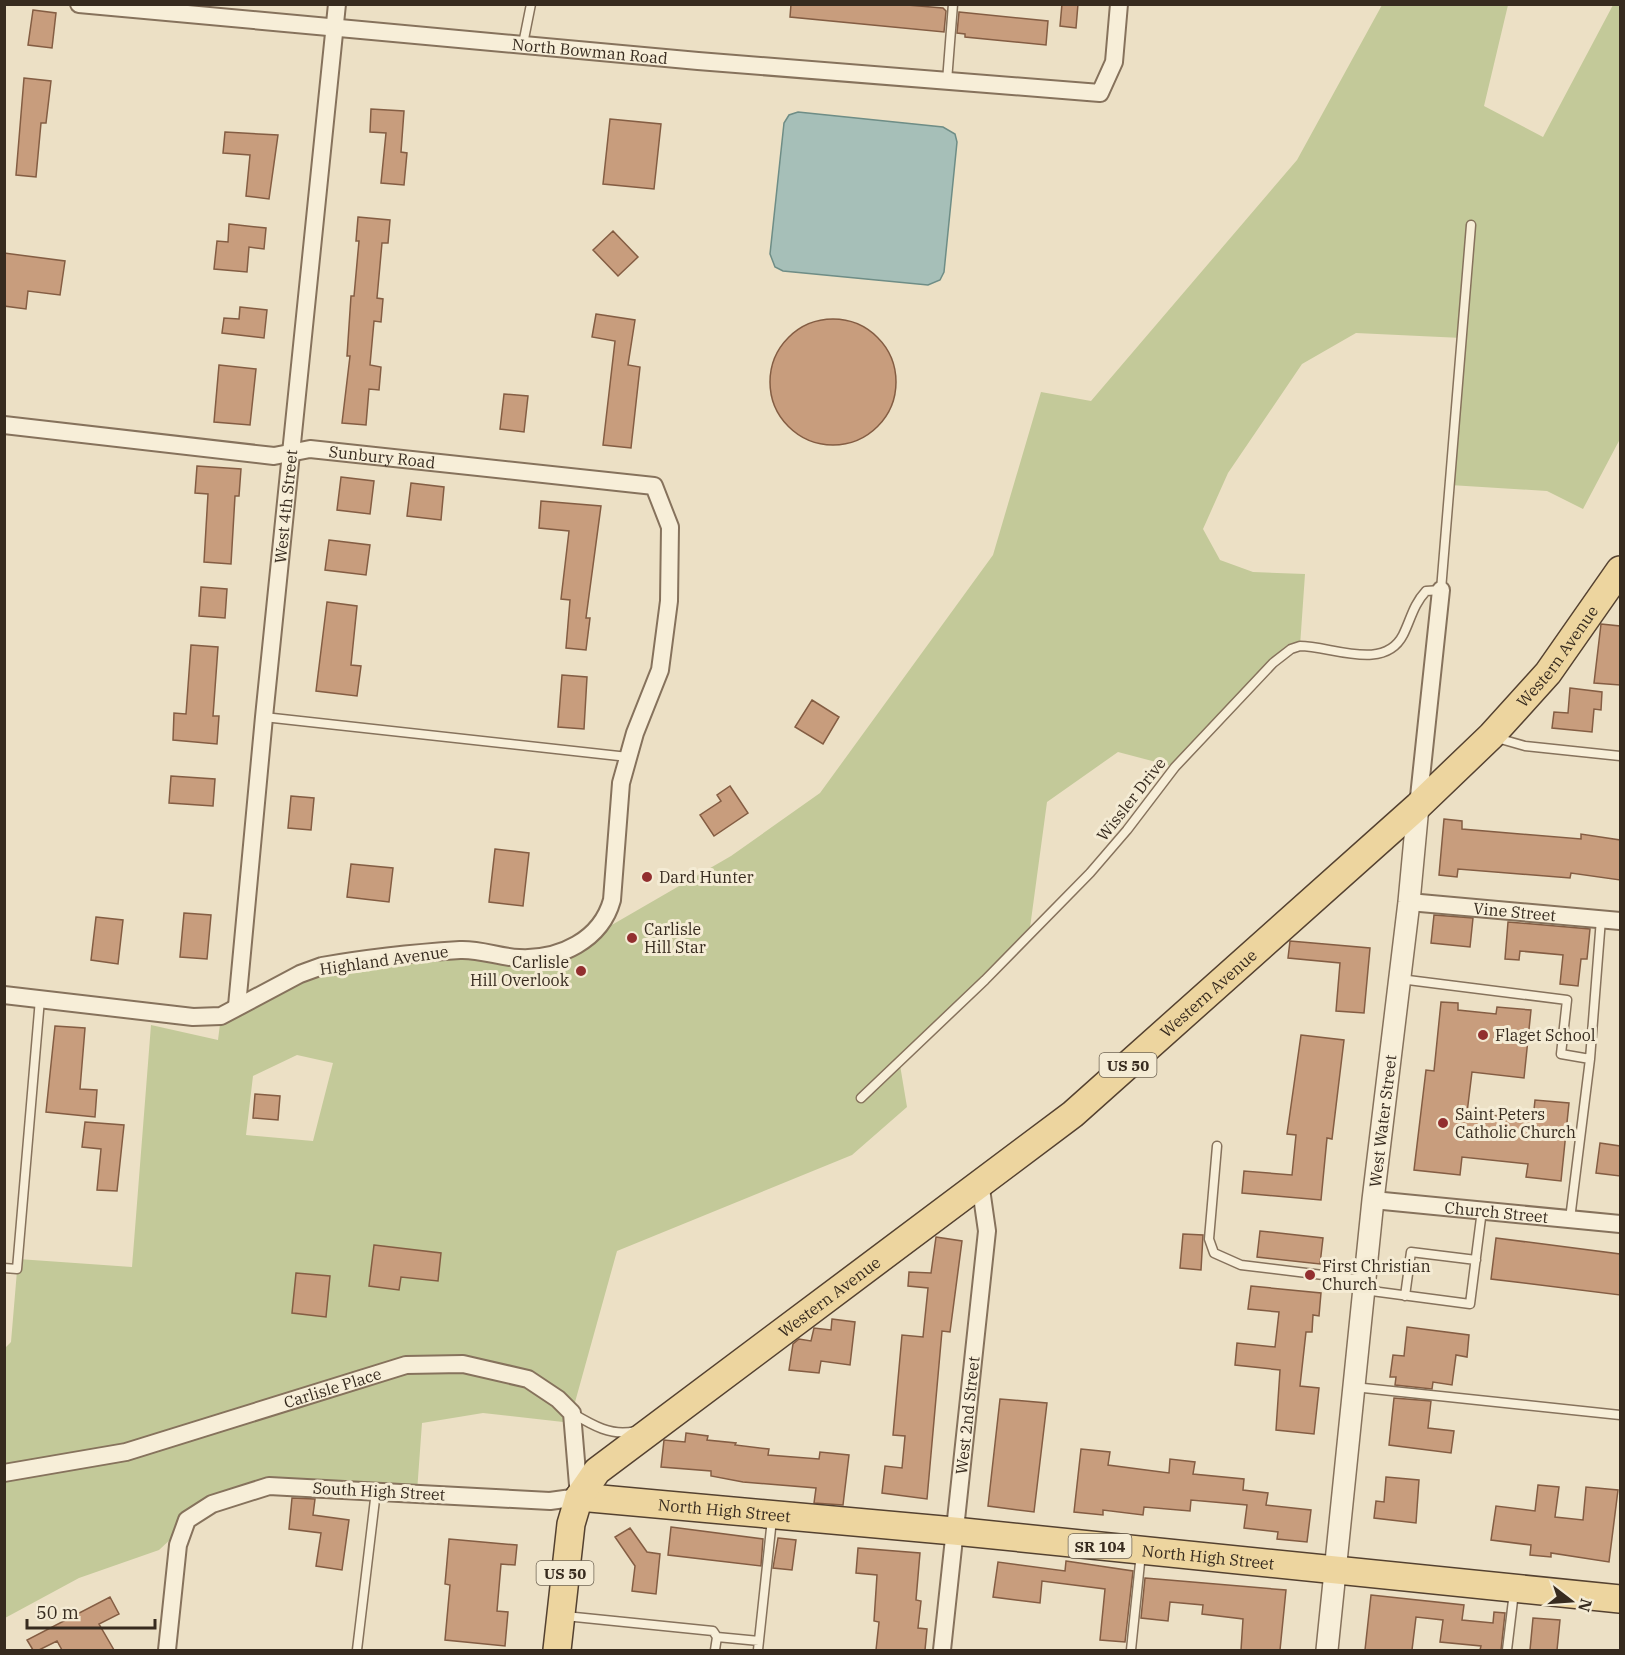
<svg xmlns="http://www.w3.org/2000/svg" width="1625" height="1655" font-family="'IBM Plex Serif',serif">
<rect width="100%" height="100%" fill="#ece0c5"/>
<path fill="#c3c999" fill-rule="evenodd" d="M1382 5H1508L1484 106 1543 137 1613 5H1620V439L1583 509 1547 491 1450 485 1462 338 1356 333 1302 364 1228 473 1203 529 1220 560 1253 572 1305 574 1300 646 1291 649 1175 767 1118 752 1047 802 1029 935 899 1059 907 1107 852 1155 617 1251 572 1413V1423L483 1413 422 1423 417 1492 269 1486 202 1510 159 1550 79 1578 5 1618 4 1349 11 1342 18 1259 132 1267 151 1025 218 1040 221 1016 300 974 438 952 518 958 591 937 731 856 820 793 993 555 1041 392 1091 401 1297 160ZM297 1055 333 1063 313 1141 246 1135 253 1076Z"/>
<path fill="#a6bfb8" stroke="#6e8d86" stroke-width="1.5" d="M798 112 943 127 955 134 957 142 944 272 940 280 928 285 783 271 775 267 770 254 784 123 789 115Z"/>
<path fill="#c89d7d" stroke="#845d43" stroke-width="1.5" d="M791 4H895L943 8 946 11 944 32 790 17Z
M1062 4H1078L1076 28 1060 26Z
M33 10 56 13 52 48 28 45Z
M959 12 1048 21 1046 45 965 37V34L957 33Z
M24 78 51 81 46 123H41L36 177 16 175Z
M371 109 404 111 401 152 407 153 404 185 381 183 386 133 370 132Z
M610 119 661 124 654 189 603 184Z
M225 132 278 135 269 199 246 196 250 155 223 153Z
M358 217 390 220 388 243H382L377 298 383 299 381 322 374 321 370 365 381 367 379 390 369 389 366 425 342 423 350 356H347L351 296H354L359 241H356Z
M229 224 266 228 264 249 249 247 247 272 214 269 217 241 228 242Z
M613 231 638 257 618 276 593 250Z
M4 253 65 261 60 295 28 291 26 309 4 306Z
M240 307 267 310 264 338 222 333 224 318 239 319Z
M596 314 635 320 628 365 640 367 631 448 603 445 615 341 592 337Z
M770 382a63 63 0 1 1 126 0a63 63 0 1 1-126 0Z
M219 365 256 369 250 425 214 422Z
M504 394 528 396 524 432 500 429Z
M197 466 241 469 239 496H235L231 564 204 562 208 494 195 493Z
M341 477 374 481 370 514 337 510Z
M411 483 444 487 441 520 407 516Z
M541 501 601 506 586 618H590L586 650 566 648 570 600 561 599 569 531 539 528Z
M329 540 370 545 366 575 325 570Z
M201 587 227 589 225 618 199 616Z
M327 602 357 606 351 665 361 666 357 696 316 691Z
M1601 624 1620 626V685L1594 683Z
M191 645 218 647 213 716H219L217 744 173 740 174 713 186 714Z
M562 675 587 677 584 729 558 727Z
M1570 688 1602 692 1601 710 1594 709 1592 732 1552 728 1554 712 1568 713Z
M812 700 839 717 823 744 795 727Z
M171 776 215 779 213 806 169 803Z
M730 786 748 813 714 836 700 815 721 801 717 795Z
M291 796 314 798 311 830 288 828Z
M1444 819 1462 821V829L1581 839V834L1620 840V880L1571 873 1570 878 1458 869 1457 877 1439 875Z
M495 849 529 853 523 906 489 902Z
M351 864 393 868 389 902 347 897Z
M184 913 211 915 207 959 180 957Z
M1434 915 1473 918 1470 947 1431 943Z
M96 917 123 920 118 964 91 960Z
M1508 922 1590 929 1587 959H1581L1578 986 1560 984 1563 955 1520 951 1519 960 1505 959Z
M1290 941 1370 948 1364 1013 1336 1011 1340 963 1288 958Z
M1441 1002 1458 1003V1010L1496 1014 1497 1007 1531 1010 1524 1078 1472 1072 1467 1113 1533 1119 1535 1100 1569 1103 1561 1181 1526 1177 1528 1164 1462 1157 1460 1175 1414 1170 1426 1070 1434 1071Z
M55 1026 85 1028 80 1089 97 1090 95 1117 46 1112Z
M1301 1035 1344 1040 1332 1139 1327 1138 1321 1200 1242 1193 1244 1171 1292 1175 1296 1135 1287 1134Z
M255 1094 280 1096 278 1120 253 1118Z
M85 1122 124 1125 117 1191 97 1190 101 1149 82 1147Z
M1600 1143 1620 1146V1176L1596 1173Z
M1260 1231 1323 1238 1320 1264 1257 1257Z
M1183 1234 1203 1235 1201 1270 1180 1268Z
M936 1237 962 1241 950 1332 942 1331 927 1499 882 1493 885 1466 902 1468 905 1436 893 1435 902 1335 923 1337 928 1288 908 1286 909 1272 931 1273Z
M1496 1238 1620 1254V1295L1491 1279Z
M374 1245 441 1253 438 1281 401 1277 399 1290 369 1286Z
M296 1273 330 1276 326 1317 292 1313Z
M1251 1286 1321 1293 1319 1316 1313 1315 1312 1332H1306L1300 1386 1319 1388 1314 1434 1276 1430 1280 1370 1235 1365 1237 1343 1275 1347 1279 1312 1248 1309Z
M832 1319 855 1322 850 1365 821 1361 819 1373 789 1370 793 1344 799 1339 811 1341 814 1328 831 1330Z
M1407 1327 1469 1335 1467 1357 1456 1355 1452 1385 1433 1382 1432 1389 1395 1385 1396 1377H1390L1393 1355 1404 1356Z
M1394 1398 1431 1401 1428 1428 1454 1431 1451 1453 1389 1445Z
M1000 1399 1047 1403 1034 1512 988 1506Z
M686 1433 708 1436 707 1440 736 1443 735 1445 769 1449 768 1455 819 1459 820 1452 849 1455 843 1505 814 1503 816 1488 743 1482 711 1476V1471L661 1467 664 1440 685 1442Z
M1081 1449 1110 1452 1108 1465 1169 1473 1170 1459 1195 1462 1193 1474 1244 1479 1243 1490 1268 1493 1266 1505 1311 1510 1307 1542 1277 1539 1278 1532 1244 1528 1247 1505 1191 1500 1190 1511 1144 1507 1143 1515 1103 1510V1515L1074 1512Z
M1386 1477 1419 1480 1416 1523 1374 1518 1376 1501 1384 1502Z
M1538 1485 1559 1487 1555 1517 1583 1520 1586 1487 1618 1490 1609 1562 1551 1553V1557L1530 1555 1531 1545 1491 1540 1496 1506 1535 1511Z
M292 1498 315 1499 313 1515 349 1520 342 1570 316 1566 321 1533 289 1529Z
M671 1527 763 1539 761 1566 668 1555Z
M630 1528 647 1552 660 1554 656 1594 632 1591 635 1566 615 1537Z
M778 1538 796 1540 792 1570 773 1568Z
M449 1539 517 1545 515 1565 501 1564 497 1611 508 1612 505 1646 445 1640 450 1585 445 1584Z
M858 1548 920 1553 916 1600 921 1601 918 1628 927 1629 925 1650H876L879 1622 874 1621 877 1575 856 1573Z
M1066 1561 1133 1571 1125 1642 1100 1640 1105 1589 1042 1581 1040 1603 993 1597 998 1562 1065 1571Z
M1145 1578 1286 1590 1280 1650H1241L1243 1619 1202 1614 1203 1605 1170 1602 1168 1621 1141 1618Z
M1371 1595 1464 1605 1462 1620 1493 1623 1494 1612 1505 1613 1501 1650H1480L1481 1646 1440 1642 1443 1620 1416 1617 1412 1650H1365Z
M110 1597 119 1614 99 1624 114 1650H62L57 1641 39 1650H33L27 1640Z
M1533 1618 1560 1620 1557 1650H1530Z"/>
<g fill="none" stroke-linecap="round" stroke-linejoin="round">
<defs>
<path id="service" d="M523 44 531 4
M947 81 953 4
M264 717 628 757
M1497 738 1525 746 1620 756
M1400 979 1567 1000 1561 1054 1590 1059 1570 1219
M1590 1059 1601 919
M861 1098 985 980 1090 873 1127 830 1175 767 1273 663 1291 649 1300 646C1331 646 1384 672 1403 635 1411 619 1413 605 1426 591L1441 590 1471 225
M1217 1146 1209 1239 1214 1253 1241 1265 1364 1280
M4 1268 17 1269 40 999
M1364 1290 1470 1304 1482 1210
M1405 1296 1411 1252 1476 1260
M1354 1387 1620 1415
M572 1413C592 1425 612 1437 635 1431
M565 1616 713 1631 717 1637 715 1650
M717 1637 759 1641
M357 1650 376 1491
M758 1650 772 1519
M1131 1650 1141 1553
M1507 1650 1514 1592"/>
<g id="minor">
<path id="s1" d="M79 4 698 61 1100 93 1114 62 1119 4"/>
<path id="s2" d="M4 425 274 456 310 449 654 486 670 527 669 601 660 670 635 733 621 783 612 900C601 940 560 960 519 958 499 957 480 949 460 950 414 953 367 958 322 966L300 974 221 1016 193 1017 4 995"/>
<path d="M1418 806 1441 590"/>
<path id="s3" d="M1409 902 1620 921"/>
<path id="s4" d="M237 1006 264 717 337 4"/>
<path id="s5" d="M1373 1200 1620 1224"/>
<path id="s6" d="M4 1473 126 1452 406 1365 463 1364 528 1379 558 1399 572 1413 579 1497 550 1501 269 1486 212 1504 187 1520 178 1545 167 1650"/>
<path id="s7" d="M942 1650 987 1231 980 1182"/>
</g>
<g id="tertiary">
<path id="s8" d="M1327 1650 1373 1200 1409 902 1418 806"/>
</g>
<g id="primary">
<path id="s9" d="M579 1497 954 1531 1620 1599"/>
<path id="s10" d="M557 1650 571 1524 579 1497 597 1471 1073 1114 1418 806 1491 736 1548 673 1620 570"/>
</g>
</defs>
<use href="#service" stroke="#86725c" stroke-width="11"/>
<use href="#minor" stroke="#86725c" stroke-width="20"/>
<use href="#tertiary" stroke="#86725c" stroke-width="24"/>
<use href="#primary" stroke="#544130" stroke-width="30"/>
<use href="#service" stroke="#f7eed8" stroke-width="8"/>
<use href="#minor" stroke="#f7eed8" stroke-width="16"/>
<use href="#tertiary" stroke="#f7eed8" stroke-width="21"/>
<use href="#primary" stroke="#edd59f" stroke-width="27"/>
</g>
<g fill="#922f2f" stroke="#f4ebd4" stroke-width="2">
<circle cx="647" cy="877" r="6"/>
<circle cx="632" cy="938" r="6"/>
<circle cx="581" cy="971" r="6"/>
<circle cx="1483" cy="1035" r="6"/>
<circle cx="1443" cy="1123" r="6"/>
<circle cx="1310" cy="1275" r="6"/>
</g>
<g text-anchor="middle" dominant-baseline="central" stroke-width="6" stroke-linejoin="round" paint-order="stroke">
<g fill="#f4ebd4" stroke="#706555" stroke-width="1.5">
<rect x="1099.5" y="1053" width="57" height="24" rx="4.5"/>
<rect x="1068.5" y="1534" width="63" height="24" rx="4.5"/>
<rect x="536.5" y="1561" width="57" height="24" rx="4.5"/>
</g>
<g font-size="15" font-weight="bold" fill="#372b1f">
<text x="1128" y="1065">US 50</text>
<text x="1100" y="1546">SR 104</text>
<text x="565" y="1573">US 50</text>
</g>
<g font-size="16" fill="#372b1f" stroke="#f4ebd4">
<text stroke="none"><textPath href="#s1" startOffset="513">North Bowman Road</textPath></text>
<text stroke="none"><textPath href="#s2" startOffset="381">Sunbury Road</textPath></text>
<text stroke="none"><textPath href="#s4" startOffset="502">West 4th Street</textPath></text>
<text stroke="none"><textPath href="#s10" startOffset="1449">Western Avenue</textPath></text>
<text transform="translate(1131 799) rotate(-52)">Wissler Drive</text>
<text stroke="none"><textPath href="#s3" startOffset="106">Vine Street</textPath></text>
<text transform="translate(384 960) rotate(-8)">Highland Avenue</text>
<text stroke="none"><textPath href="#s10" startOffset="963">Western Avenue</textPath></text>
<text stroke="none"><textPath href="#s8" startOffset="532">West Water Street</textPath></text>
<text stroke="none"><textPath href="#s5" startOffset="124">Church Street</textPath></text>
<text stroke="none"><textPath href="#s10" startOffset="477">Western Avenue</textPath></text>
<text stroke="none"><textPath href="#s6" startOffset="340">Carlisle Place</textPath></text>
<text stroke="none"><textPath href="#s7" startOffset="236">West 2nd Street</textPath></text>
<text transform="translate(379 1491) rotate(3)">South High Street</text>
<text stroke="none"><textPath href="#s9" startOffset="146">North High Street</textPath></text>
<text stroke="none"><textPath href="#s9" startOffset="632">North High Street</textPath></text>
</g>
<g font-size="16" fill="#372b1f" stroke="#f4ebd4" text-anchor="start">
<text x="659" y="877">Dard Hunter</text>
<text x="644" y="929">Carlisle<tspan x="644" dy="18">Hill Star</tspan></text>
<text x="569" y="962" text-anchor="end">Carlisle<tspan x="569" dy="18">Hill Overlook</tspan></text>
<text x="1495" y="1035">Flaget School</text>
<text x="1455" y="1114">Saint Peters<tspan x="1455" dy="18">Catholic Church</tspan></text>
<text x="1322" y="1266">First Christian<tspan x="1322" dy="18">Church</tspan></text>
</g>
</g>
<rect width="1625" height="1655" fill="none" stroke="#372b1f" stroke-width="12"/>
<g transform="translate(1571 1601) rotate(107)" stroke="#f4ebd4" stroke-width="4.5" paint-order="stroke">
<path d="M0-4.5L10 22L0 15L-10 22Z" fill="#372b1f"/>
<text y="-9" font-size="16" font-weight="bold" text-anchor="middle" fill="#372b1f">N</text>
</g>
<path d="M27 1619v9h128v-9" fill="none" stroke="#372b1f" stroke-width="3"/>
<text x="36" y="1619" font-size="18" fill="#372b1f" stroke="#f4ebd4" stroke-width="4.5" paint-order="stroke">50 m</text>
</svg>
